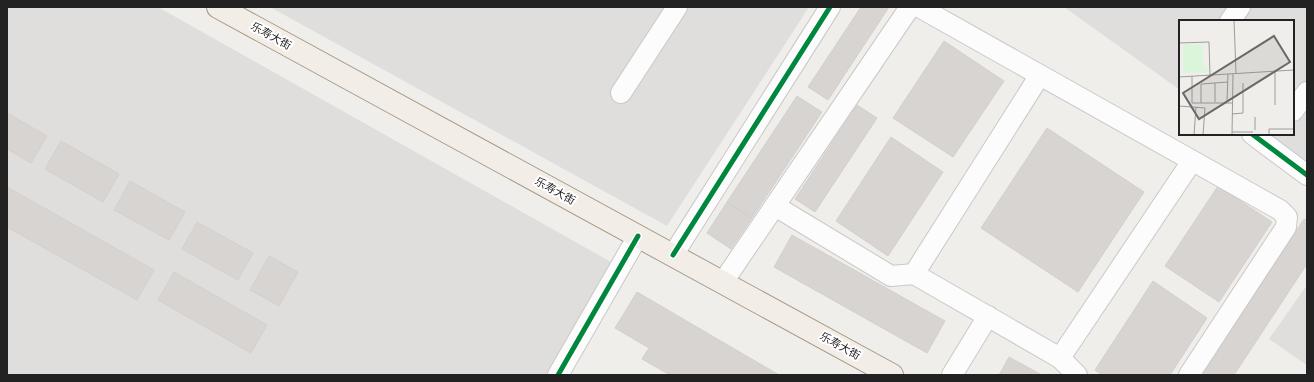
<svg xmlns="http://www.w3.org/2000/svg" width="1314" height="382" font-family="'DejaVu Sans','Noto Sans SC',sans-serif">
<rect width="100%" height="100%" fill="#f0eeeb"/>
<path fill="#dfdedc" d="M7 7H158L611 262 546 375H7Z
M270 7H809L667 226Z
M1064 7H1307V182L1240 134H1293V21H1180V90Z
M1307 285V365L1269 339Z"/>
<path fill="#d7d4d2" stroke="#d3d0cc" d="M861 7H889L828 100 808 87Z
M944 41 1004 81 953 157 893 118Z
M797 96 822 112 752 218 727 202Z
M857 105 877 118 815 212 795 199Z
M7 113 47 136 31 163 7 149Z
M1047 128 1144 192 1078 292 981 228Z
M891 137 943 172 888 256 836 221Z
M61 141 119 174 103 202 45 169Z
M130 181 185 212 169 240 114 210Z
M1218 186 1272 222 1219 302 1165 266Z
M7 187 154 270 137 300 7 227Z
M727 202 752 218 731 249 707 233Z
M1304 219 1307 221V264L1234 375H1201Z
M197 222 253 253 238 280 182 249Z
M792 235 945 321 927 353 774 267Z
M269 256 298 272 279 306 250 290Z
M174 272 267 325 251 353 158 300Z
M1153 281 1207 318 1170 375H1102L1095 370Z
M637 292 779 375H670L642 359 649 348 615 328Z
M1009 357 1042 375H999Z"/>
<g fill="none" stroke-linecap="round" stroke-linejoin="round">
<defs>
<path id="minor" d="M919 7 1280 210 1287 217 1286 227 1189 375
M1230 21 1240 7
M1040 75 914 274 1060 358 1192 161
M621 93 677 7
M1293 111 1307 92
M1252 134 1307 175
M775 206 891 276 914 274
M673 255 830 7
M723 282 910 7
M1060 358 1077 375
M558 375 638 236
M952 375 988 316"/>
<path id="major" d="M218 7 892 375"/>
</defs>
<use href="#minor" stroke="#c9c8c7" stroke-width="22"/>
<use href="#major" stroke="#a79c86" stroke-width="24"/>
<use href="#minor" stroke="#fdfcfc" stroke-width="20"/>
<use href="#major" stroke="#f3ede7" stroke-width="22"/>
<defs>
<path id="cycleway" d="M1252 134 1307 175
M673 255 830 7
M558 375 638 236"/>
</defs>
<use href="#cycleway" stroke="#fff" stroke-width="8"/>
<use href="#cycleway" stroke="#00873e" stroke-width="5"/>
</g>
<g text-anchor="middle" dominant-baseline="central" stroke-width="4" stroke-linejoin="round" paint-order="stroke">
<g font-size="11" fill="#222" stroke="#fff">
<text transform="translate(271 36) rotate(29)">乐寿大街</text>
<text transform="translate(555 191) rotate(29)">乐寿大街</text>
<text transform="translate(840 346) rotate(29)">乐寿大街</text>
</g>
</g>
<g transform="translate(1179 20)">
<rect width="115" height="115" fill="#f0eeeb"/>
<path d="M4 24 24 25V47H29V52L4 53Z" fill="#daf5da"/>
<path fill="none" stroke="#9e9c9b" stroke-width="1" d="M55 0 57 53M0 23 30 22 31 55M13 56V83H54M0 57 115 50M36 63 49 62M48 82 49 54M22 83V64L36 63V82M96 85V51M0 86 26 88 24 115M53 94 64 93V63M76 97V110M53 112H74M15 115 17 87M53 115 54 54M90 115V109H115"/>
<path fill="#6a6968" fill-opacity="0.15" stroke="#6a6968" stroke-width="2" d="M95 16 111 42 20 99 4 73Z"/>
<rect width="115" height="115" fill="none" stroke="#222" stroke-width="2"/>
</g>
<rect width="1314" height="382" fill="none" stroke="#222222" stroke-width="16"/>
</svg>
